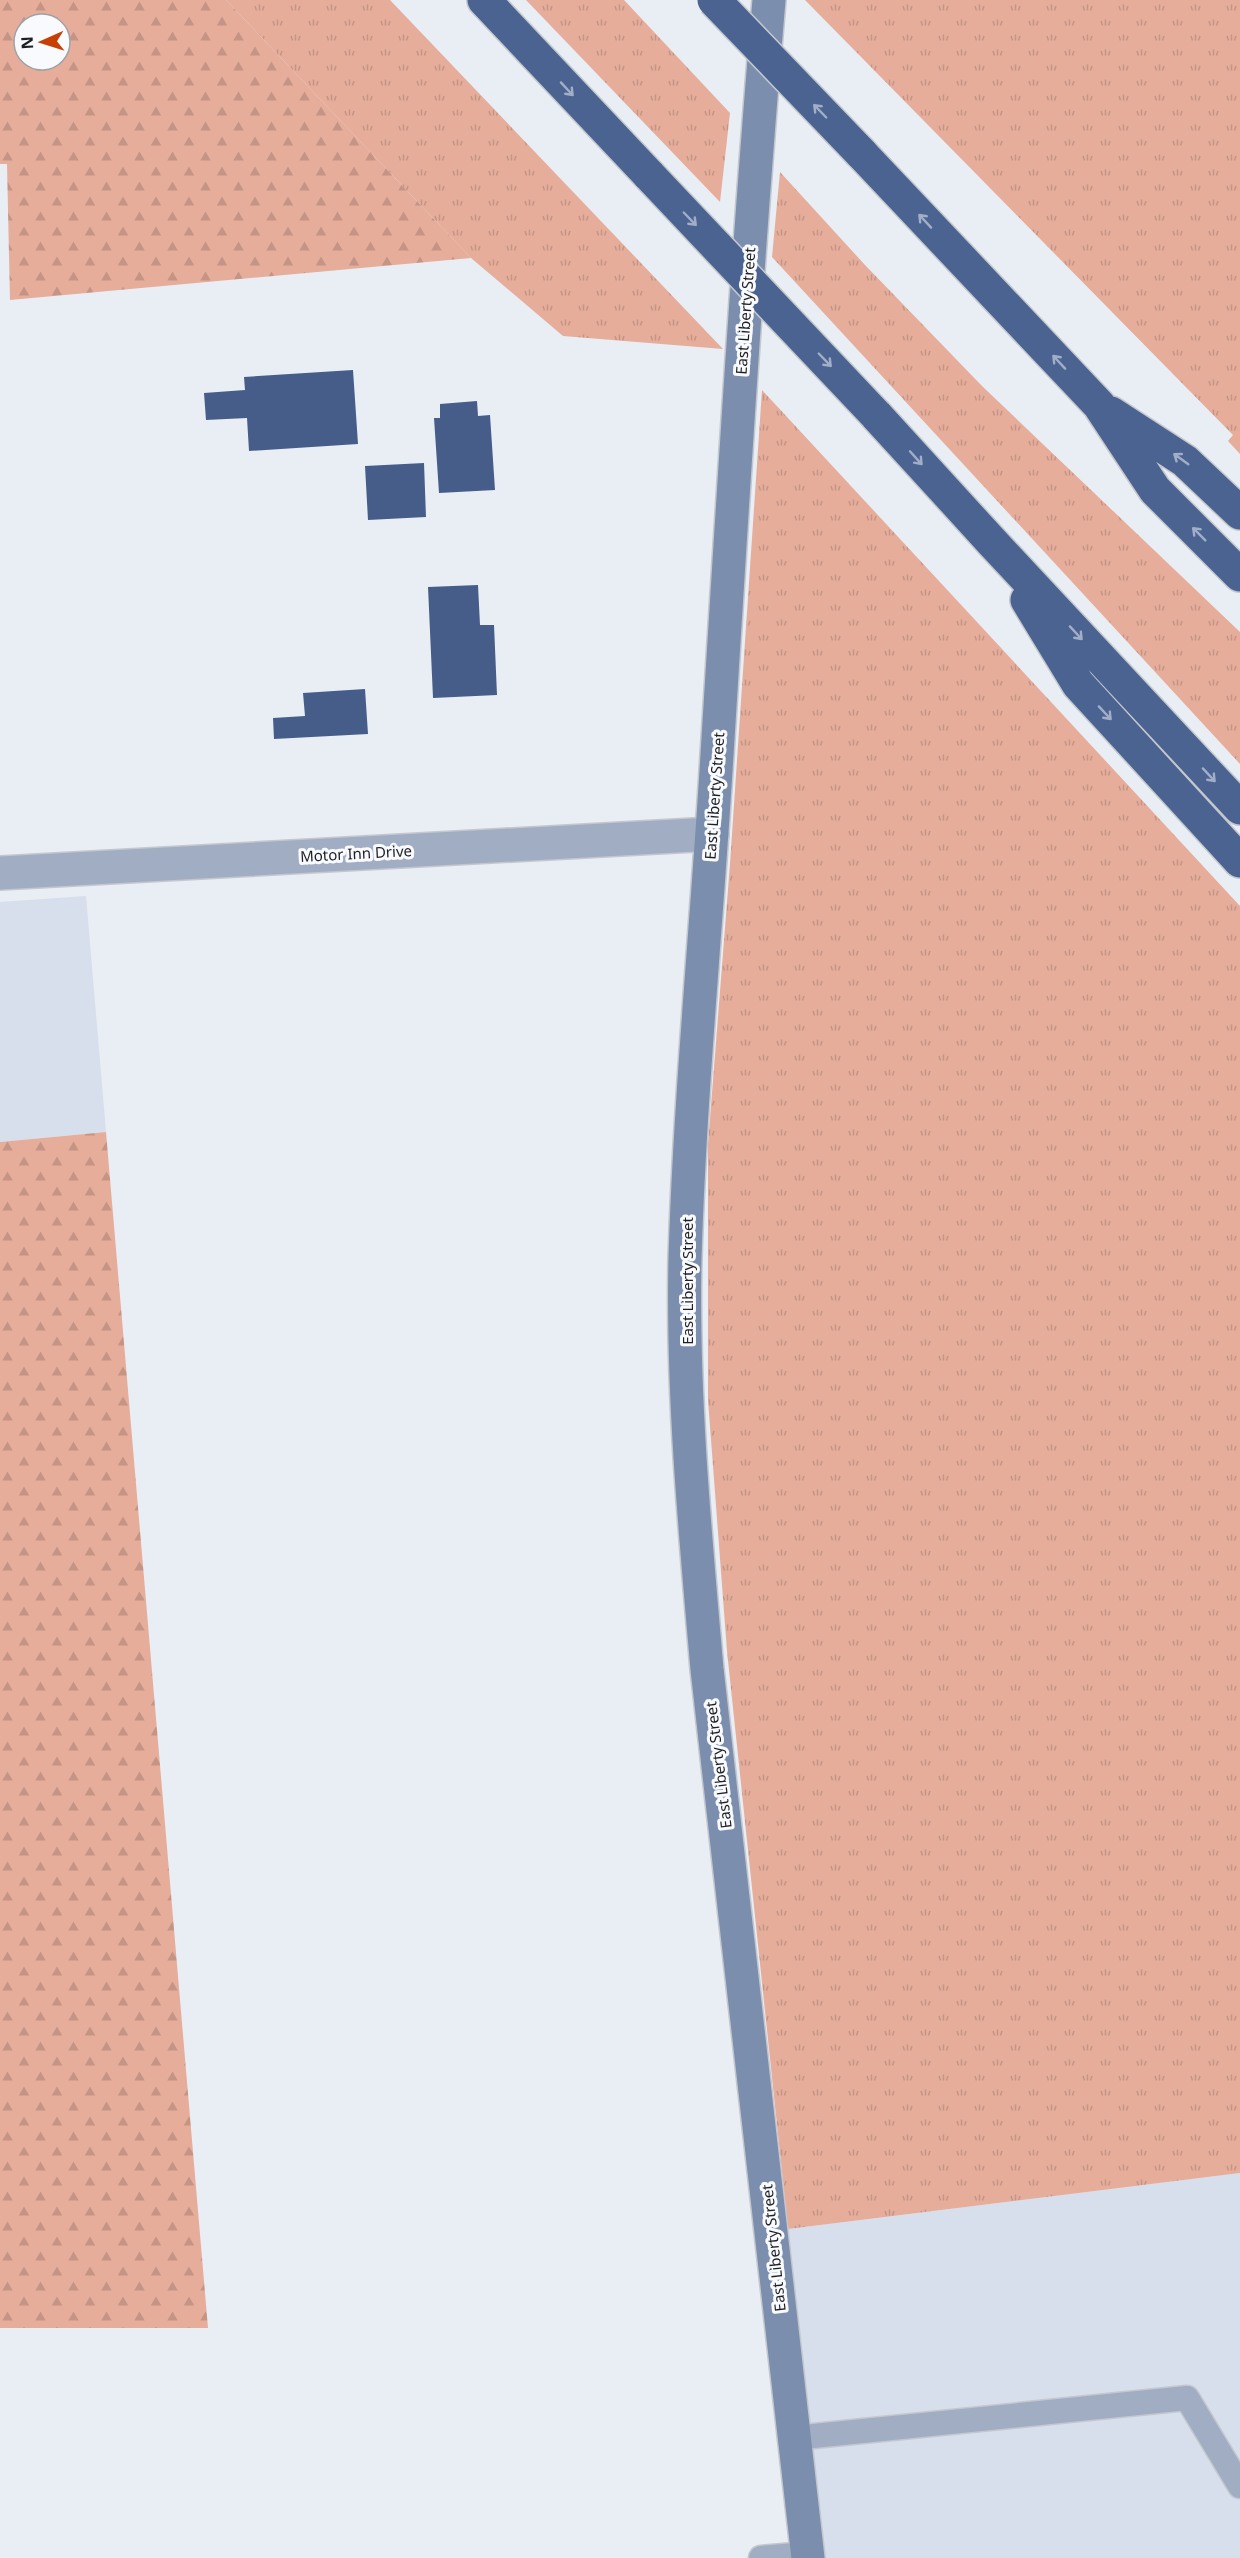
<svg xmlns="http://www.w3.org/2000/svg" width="1240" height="2558" font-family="'Noto Sans',sans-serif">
<defs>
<pattern id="grass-tufts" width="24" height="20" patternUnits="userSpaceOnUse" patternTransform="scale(1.5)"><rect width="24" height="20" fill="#e6ad9b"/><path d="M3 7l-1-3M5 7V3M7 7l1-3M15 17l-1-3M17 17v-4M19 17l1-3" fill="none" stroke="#c59485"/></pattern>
<pattern id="forest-firs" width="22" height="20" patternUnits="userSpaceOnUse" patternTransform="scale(1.5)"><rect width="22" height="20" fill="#e6ad9b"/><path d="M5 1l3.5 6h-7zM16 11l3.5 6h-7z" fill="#c59485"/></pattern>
</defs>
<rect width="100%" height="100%" fill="#e9edf4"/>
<path fill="#d7dfec" d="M86 896 106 1132 0 1142V902Z
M1240 2173V2558H823L788 2229Z"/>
<path fill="url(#grass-tufts)" d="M226 0H390L723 349 563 336 471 258Z
M526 0H624L730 113 720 202Z
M805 0H1240V454L1228 441 1233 435Z
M780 172 865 265 983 387 1240 632V764L772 257Z
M762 390 1240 906V2173L788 2229 727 1651 708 1400V1144L730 864Z"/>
<path fill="url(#forest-firs)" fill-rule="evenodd" d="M0 0H226L471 258 10 300 7 164H0ZM24 24H60V60H24Z
M106 1132 208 2328H0V1142Z"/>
<path fill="#465d8a" d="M353 370 358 444 249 451 247 418 206 420 204 393 245 390 244 377Z
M477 401 478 416 490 415 495 490 439 493 434 418H440V404Z
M424 463 426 517 368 520 365 466Z
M478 585 480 625H494L497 695 433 698 428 587Z
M365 689 368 734 274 739 273 718 305 716 303 693Z"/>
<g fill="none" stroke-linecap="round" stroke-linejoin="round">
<defs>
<path id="lane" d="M794 2438 1187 2398 1240 2486
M761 2558 807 2554"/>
<path id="street" d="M0 873 712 834"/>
<path id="secondary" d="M769 0C747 257 732 514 716 771 706 933 690 1095 685 1258 682 1394 695 1532 707 1669L808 2558"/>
<path id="highway" d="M484 0 650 176
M861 153 1099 405 1155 490 1240 575
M1111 413 1185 461 1240 513
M876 415 992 542 1240 808
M1027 600 1078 684 1240 861"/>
</defs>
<use href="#lane" stroke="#c4c8ce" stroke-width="27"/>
<use href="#street" stroke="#c4c8ce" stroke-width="36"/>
<use href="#secondary" stroke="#c4c8ce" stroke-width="36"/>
<use href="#highway" stroke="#c4c8ce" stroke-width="36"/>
<use href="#lane" stroke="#a1adc3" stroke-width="24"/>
<use href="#street" stroke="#a1adc3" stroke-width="33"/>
<use href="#secondary" stroke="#7c8eae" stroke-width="33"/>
<use href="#highway" stroke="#4b6390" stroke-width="33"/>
<defs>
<path id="highway-bridge" d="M714 0 861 153
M650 176 876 415"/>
</defs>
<use href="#highway-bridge" stroke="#c4c8ce" stroke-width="36" stroke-linecap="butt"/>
<use href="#highway-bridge" stroke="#4b6390" stroke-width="33"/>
</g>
<defs><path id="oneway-shaft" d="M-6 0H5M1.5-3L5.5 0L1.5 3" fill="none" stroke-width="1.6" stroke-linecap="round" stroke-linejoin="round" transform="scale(1.5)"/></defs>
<g stroke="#a2aec7">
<use href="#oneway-shaft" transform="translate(567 89) rotate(47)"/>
<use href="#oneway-shaft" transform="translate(820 111) rotate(-134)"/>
<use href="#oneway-shaft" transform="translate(690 219) rotate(46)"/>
<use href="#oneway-shaft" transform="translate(925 221) rotate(-133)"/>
<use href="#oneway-shaft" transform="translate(825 360) rotate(46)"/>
<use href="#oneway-shaft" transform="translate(1059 362) rotate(-133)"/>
<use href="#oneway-shaft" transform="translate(916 458) rotate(48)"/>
<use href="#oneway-shaft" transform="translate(1181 459) rotate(-144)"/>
<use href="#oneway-shaft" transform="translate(1199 534) rotate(-135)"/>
<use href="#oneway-shaft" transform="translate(1076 633) rotate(47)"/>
<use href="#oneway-shaft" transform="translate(1105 713) rotate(47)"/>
<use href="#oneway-shaft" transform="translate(1209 775) rotate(47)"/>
</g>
<g text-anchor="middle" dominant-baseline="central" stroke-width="6" stroke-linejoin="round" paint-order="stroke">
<g font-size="15" fill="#1d1f21" stroke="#f8fafe">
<text transform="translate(745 311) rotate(-86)">East Liberty Street</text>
<text transform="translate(714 796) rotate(-86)">East Liberty Street</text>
<text transform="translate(356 853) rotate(-3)">Motor Inn Drive</text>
<text transform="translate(687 1281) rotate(-90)">East Liberty Street</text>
<text transform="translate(718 1765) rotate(-97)">East Liberty Street</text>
<text transform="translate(773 2248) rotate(-96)">East Liberty Street</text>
</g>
</g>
<g transform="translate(42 42) rotate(267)"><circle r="28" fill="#f8fafe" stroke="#a0a2a6" stroke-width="1.5"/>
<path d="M0-4.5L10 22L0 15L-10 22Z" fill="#c63f04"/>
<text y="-9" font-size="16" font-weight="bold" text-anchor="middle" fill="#1d1f21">N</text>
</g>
</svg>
